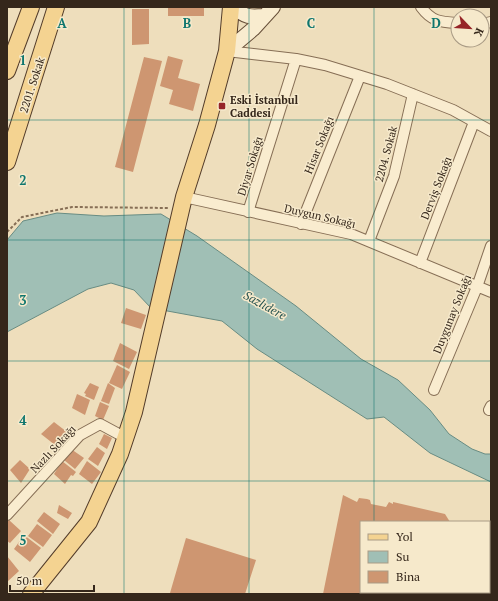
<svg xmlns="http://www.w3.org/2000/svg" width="498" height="601" font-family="'PT Serif',serif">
<rect width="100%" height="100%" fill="#eedebc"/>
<path fill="#a0bfb5" stroke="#688c83" d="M57 213 104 216 161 214 197 236 296 306 361 359 398 380 430 410 449 434 472 449 485 454H491V482L430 453 384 417 367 419 257 349 222 321 151 308 134 290 111 283 88 289 7 332V240L23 221Z"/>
<path fill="#ce9671" d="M168 7H204V16H168Z
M132 9H149V44L132 45Z
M168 56 183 60 178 78 200 84 193 111 169 104 173 90 160 86Z
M144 57 162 61 133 172 115 167Z
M126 308 146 315 141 329 121 323Z
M120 343 137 352 129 369 113 361Z
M117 365 130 372 122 389 109 383Z
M90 383 99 387 94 400 85 396 86 394 84 393Z
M108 383 115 388 109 404 101 401Z
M77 394 90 400 85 415 72 408Z
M100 402 109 406 103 420 95 416Z
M54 422 67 432 55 445 41 434Z
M104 434 112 438 107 449 99 444Z
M97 447 105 453 98 466 88 459Z
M71 449 84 458 75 469 64 460Z
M20 460 30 469 21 483 10 470Z
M62 461 76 472 73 476 71 475 65 484 54 474Z
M87 461 101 472 92 484 79 474Z
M343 495 357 502 359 498 367 499 370 500 371 504 386 507 389 502 393 504V502L445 514 450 522H361V592H446V594H323Z
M59 505 72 513 68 519 57 513Z
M44 512 60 524 53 534 37 521Z
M9 520 21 531 10 543 7 541V521Z
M37 524 52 535 43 547 28 536Z
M24 535 41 548 30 562 14 549Z
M186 538 256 560 245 594 170 593Z
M7 556 19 571 7 582Z"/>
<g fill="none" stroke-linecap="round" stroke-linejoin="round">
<defs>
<path id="street" d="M421 7C432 22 441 22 458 23
M482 24 491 22
M227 51 296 59 325 65 387 84 453 110 491 131
M184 197 351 234 491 292
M248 212 296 59
M301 224 360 76
M369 241 394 176 413 94
M420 263 474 122
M434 390 477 287 491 246
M489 410 491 406
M7 515 80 435 100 424 126 438"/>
<path id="secondary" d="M236 7C244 18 252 17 264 16
M227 51 253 29 273 7"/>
<path id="primary" d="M7 71 31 7
M7 162 56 7
M31 594 89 522 120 454 134 412 184 197 207 125 227 51 231 7"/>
</defs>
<use href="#street" stroke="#866e55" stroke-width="12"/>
<use href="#secondary" stroke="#674f39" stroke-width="16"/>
<use href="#primary" stroke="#533c2a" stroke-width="18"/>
<path stroke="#866e55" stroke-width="2" stroke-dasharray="3 2" stroke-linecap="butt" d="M7 232 22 217 72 207 168 208"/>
<use href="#street" stroke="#f9eccf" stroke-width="10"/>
<use href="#secondary" stroke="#f9eccf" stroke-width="14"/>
<use href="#primary" stroke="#f4d391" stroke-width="16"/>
</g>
<path fill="none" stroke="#0f766e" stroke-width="1" stroke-opacity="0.55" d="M124 7V594M249 7V594M374 7V522M7 120H491M7 240H491M7 361H491M7 481H491M374 592V594"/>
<rect fill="#962427" stroke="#f6e9cb" stroke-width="1.5" x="218" y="102" width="8" height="8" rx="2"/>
<g text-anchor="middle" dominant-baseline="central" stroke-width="3" stroke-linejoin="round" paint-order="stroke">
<g font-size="11" fill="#35271b" stroke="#f6e9cb">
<text transform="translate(32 85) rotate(-72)">2201. Sokak</text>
<text transform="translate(319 145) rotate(-68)">Hisar Sokağı</text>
<text transform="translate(386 154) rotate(-75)">2204. Sokak</text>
<text transform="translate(250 166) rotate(-73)">Diyar Sokağı</text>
<text transform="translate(436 188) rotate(-69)">Derviş Sokağı</text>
<text transform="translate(320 216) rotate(13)">Duygun Sokağı</text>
<text transform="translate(452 314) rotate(-68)">Duygunay Sokağı</text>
<text transform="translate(53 449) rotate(-47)">Nazlı Sokağı</text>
</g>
<g font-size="11" font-weight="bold" fill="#35271b" stroke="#f6e9cb" text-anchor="start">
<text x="230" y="100">Eski İstanbul<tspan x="230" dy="13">Caddesi</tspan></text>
</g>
<g font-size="12" font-style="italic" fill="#295551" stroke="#f6e9cb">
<text transform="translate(265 305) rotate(29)">Sazlıdere</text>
</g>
</g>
<g font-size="13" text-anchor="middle" font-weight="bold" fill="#0f766e" stroke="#f6e9cb" stroke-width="3" stroke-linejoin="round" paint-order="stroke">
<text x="62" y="28">A</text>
<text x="187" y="28">B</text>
<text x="311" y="28">C</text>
<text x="436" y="28">D</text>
<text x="23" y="65">1</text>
<text x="23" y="185">2</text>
<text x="23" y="305">3</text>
<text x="23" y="425">4</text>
<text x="23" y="545">5</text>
</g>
<rect width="498" height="601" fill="none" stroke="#35271b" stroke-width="16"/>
<rect x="360" y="521" width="130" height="72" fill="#f6e9cb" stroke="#a99b85"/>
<rect x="368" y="534" width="20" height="6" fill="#f4d391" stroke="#a99b85"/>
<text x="396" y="541" font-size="12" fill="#35271b">Yol</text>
<rect x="368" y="551" width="20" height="12" fill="#a0bfb5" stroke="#a99b85"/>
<text x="396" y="561" font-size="12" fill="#35271b">Su</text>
<rect x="368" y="571" width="20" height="12" fill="#ce9671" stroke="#a99b85"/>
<text x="396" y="581" font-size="12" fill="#35271b">Bina</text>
<g transform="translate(470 28) rotate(115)"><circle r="19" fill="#f6e9cb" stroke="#a99b85"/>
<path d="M0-3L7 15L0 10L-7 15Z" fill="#962427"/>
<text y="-6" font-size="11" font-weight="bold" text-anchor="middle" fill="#35271b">K</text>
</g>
<path d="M10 585v6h84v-6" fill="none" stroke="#35271b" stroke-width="2"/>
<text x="16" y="585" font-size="12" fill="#35271b" stroke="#f6e9cb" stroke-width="3" paint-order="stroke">50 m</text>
</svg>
